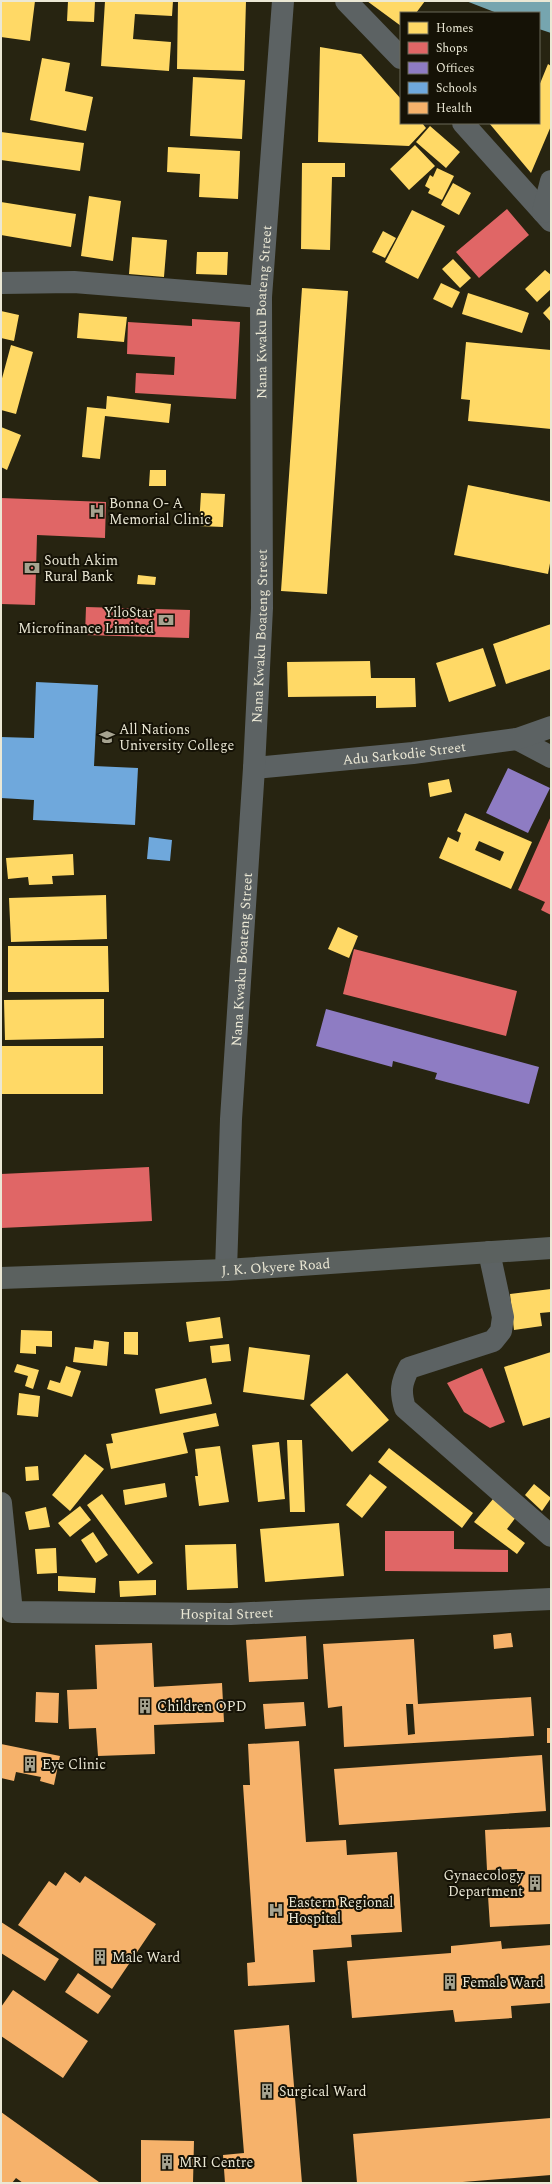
<svg xmlns="http://www.w3.org/2000/svg" width="552" height="2184" font-family="Spectral,serif">
<rect width="100%" height="100%" fill="#272411"/>
<path fill="#ffd966" fill-rule="evenodd" d="M1 1H35L30 41 1 37Z
M68 1H95L94 22 67 21Z
M105 1H173L172 16 135 14 133 39 171 42 169 71 101 66Z
M178 1H246L244 71 177 69Z
M367 1H425L416 13H401V26Z
M320 47 361 54 401 99V123H422L426 128 409 146 318 142Z
M42 58 70 63 65 91 93 97 86 131 30 120Z
M548 64 551 66V126L531 173 489 123H539V86Z
M193 77 245 80 242 139 190 136Z
M430 126 460 152 446 168 416 142Z
M1 132 84 143 80 171 1 160Z
M415 145 435 166 409 190 390 169Z
M168 147 240 151 238 199 199 197 200 174 167 172Z
M302 163H345V177H332L330 250 301 249Z
M437 168 454 176 442 200 428 193 430 189 425 186 430 175 433 177Z
M453 183 471 193 459 215 441 205Z
M89 196 121 201 113 261 81 256Z
M1 202 76 214 71 247 1 235Z
M412 210 445 226 418 279 385 262Z
M383 231 396 238 385 258 372 252Z
M132 237 167 240 164 277 129 274Z
M197 252H228L227 275 196 274Z
M453 259 471 278 460 288 442 269Z
M545 270 551 275V289L537 302 525 289Z
M441 283 460 292 452 308 433 299Z
M302 288 348 291 327 594 281 591Z
M468 293 529 313 522 333 462 314Z
M551 305V322L543 313Z
M1 311 19 315 14 341 1 338Z
M79 313 127 317 124 342 77 338Z
M466 342 551 350V429L468 421 470 400 461 399Z
M11 345 33 352 16 414 1 410V382Z
M107 396 171 404 169 423 105 416 100 459 82 457 87 407 106 409Z
M1 427 21 435 7 470 1 467Z
M150 470H166V486H149Z
M468 485 551 502V558L548 574 454 555Z
M201 493 225 494 223 527 199 526Z
M138 575 156 577 155 585 137 584Z
M551 624V669L506 684 493 644Z
M483 648 496 686 449 702 436 663Z
M370 661 371 678H415L416 707 376 708V696L288 697 287 662Z
M449 779 452 792 430 797 428 783Z
M465 813 532 842 511 889 439 858 448 837 458 842 461 833 457 831ZM479 841 504 852 500 861 475 850Z
M73 854 74 875 52 876 53 884 29 885 28 877 8 879 6 858Z
M106 895 107 939 11 942 9 898Z
M338 927 358 936 349 958 328 949Z
M8 946H108L109 992H8Z
M104 999V1038L5 1040 4 1000Z
M1 1046H103V1094H1Z
M551 1289V1312L540 1313 542 1326 514 1330 510 1294Z
M220 1317 223 1338 189 1342 186 1322Z
M21 1330 52 1331V1347L36 1346V1354L20 1353Z
M124 1332H138V1355L124 1354Z
M94 1340 109 1342 107 1366 73 1362 75 1347 93 1349Z
M229 1344 231 1361 212 1363 210 1346Z
M249 1347 310 1355 304 1400 243 1392Z
M551 1352V1417L523 1426 504 1367Z
M17 1364 39 1370 33 1389 25 1386 28 1376 14 1372Z
M66 1366 81 1371 72 1397 47 1389 50 1380 60 1383Z
M347 1373 389 1420 352 1452 310 1405Z
M206 1378 212 1404 160 1414 155 1389Z
M19 1393 40 1396 38 1417 17 1415Z
M216 1413 219 1426 183 1433 188 1453 111 1469 106 1444 113 1443 111 1434Z
M287 1440H302L305 1512H290Z
M279 1442 285 1499 258 1502 252 1445Z
M220 1446 229 1502 199 1506 195 1476H198L195 1449Z
M389 1448 473 1513 462 1528 378 1462Z
M85 1454 104 1469 70 1511 52 1495Z
M38 1466 39 1480 26 1481 25 1467Z
M370 1474 387 1487 362 1518 346 1505Z
M165 1483 167 1497 125 1505 123 1490Z
M534 1484 551 1498 542 1511 525 1495Z
M102 1494 153 1563 138 1574 87 1505Z
M493 1499 516 1517 507 1529 525 1543 517 1554 474 1522Z
M80 1506 91 1520 70 1537 58 1523Z
M46 1507 50 1527 29 1530 25 1512Z
M339 1523 344 1576 265 1582 260 1529Z
M93 1532 108 1555 96 1563 81 1540Z
M236 1544 238 1588 187 1590 185 1545Z
M56 1548 57 1573 37 1574 35 1549Z
M58 1576 96 1578 95 1593 58 1591Z
M156 1580V1595L120 1597 119 1581Z"/>
<path fill="#e06666" d="M507 209 529 235 479 278 456 252Z
M192 319 240 322 236 399 135 393 136 373 174 375 175 357 127 354 128 322 192 326Z
M1 498 106 502 105 538 37 535 35 605 1 604Z
M86 607 190 610 189 638 85 635Z
M551 816V915L541 910 545 902 518 890Z
M354 949 517 991 506 1036 343 994Z
M149 1167 152 1221 1 1228V1174Z
M482 1368 505 1422 490 1428 464 1412 447 1383Z
M385 1531H454V1549L508 1550V1572L385 1571Z"/>
<path fill="#8e7cc3" d="M508 768 550 788 528 833 486 813Z
M326 1009 539 1067 529 1104 435 1079 437 1073 393 1061 392 1067 316 1046Z"/>
<path fill="#6fa8dc" d="M36 682 98 685 94 766 138 768 135 825 33 820 34 800 1 798V737L34 738Z
M149 837 172 840 170 861 147 859Z"/>
<path fill="#f6b26b" fill-rule="evenodd" d="M511 1633 513 1647 494 1649 493 1635Z
M306 1636 308 1679 249 1682 246 1640Z
M414 1639 418 1704 531 1697 534 1736 344 1747 342 1706 328 1708 323 1644ZM406 1704H413L415 1734 408 1735Z
M152 1643 154 1687 222 1683 224 1722 154 1725 155 1754 98 1756 96 1728 69 1729 67 1690 97 1689 95 1645Z
M36 1692 59 1693 58 1723 35 1722Z
M304 1702 306 1726 265 1729 263 1704Z
M547 1728H551V1743H547Z
M299 1741 306 1842 346 1840 347 1855 397 1852 402 1932 351 1935 352 1947 313 1950 315 1982 248 1986 247 1963 255 1962 243 1785H250L248 1744Z
M1 1744 60 1756 54 1785 40 1781 41 1777 16 1772 14 1781 1 1778Z
M542 1755 546 1811 339 1825 334 1769Z
M551 1827V1924L490 1927 488 1896 519 1895 517 1869 487 1870 485 1830Z
M65 1872 80 1883 85 1876 156 1924 112 1989 18 1925 49 1881 56 1886Z
M1 1922 59 1959 45 1981 1 1953Z
M501 1941 502 1949 551 1945V2003L511 2006 512 2018 455 2022 453 2010 352 2018 347 1961 451 1953V1946Z
M78 1973 111 1996 98 2014 65 1992Z
M13 1990 88 2041 63 2078 1 2036V2007Z
M289 2025 302 2183H225L223 2155 244 2153 234 2030Z
M1 2112 99 2182 98 2183H23L16 2178 12 2183H1Z
M551 2118V2175L450 2183H357L353 2134Z
M141 2140 194 2141 193 2183H141Z"/>
<path fill="#76a5af" d="M466 1H551V33L539 29V13H497Z"/>
<g fill="none" stroke-linecap="round" stroke-linejoin="round">
<g stroke="#5c6263" stroke-width="22">
<path d="M346 1 401 58"/>
<path d="M463 123 551 221"/>
<path d="M543 212 551 181"/>
<path d="M1 283 74 282 261 297"/>
<path d="M517 739 551 757"/>
<path id="s1" d="M254 768 413 753 517 739 551 727"/>
<path d="M489 1252 503 1317 501 1331 493 1341 409 1368C401 1383 400 1392 405 1408L551 1536"/>
<path id="s2" d="M226 1270 231 1119 254 768 262 608 261 297 283 1"/>
</g>
<path stroke="#5e6463" stroke-width="22" id="s3" d="M1 1503 12 1612 231 1614 551 1599"/>
<path stroke="#5b615f" stroke-width="22" id="s4" d="M1 1278 226 1270 551 1248"/>
</g>
<defs>
<symbol id="hospital-bare" viewBox="-9 -9 18 18"><path d="M-5-5h3v3.5h4V-5h3V5h-3V1.5h-4V5h-3Z" fill="#a6a390" stroke="#151206" stroke-width="2.5" paint-order="stroke"/></symbol>
<symbol id="bank-bare" viewBox="-9 -9 18 18"><path d="M-6-4H6V4H-6ZM0-2.3a2.3 2.3 0 1 0 0 4.6a2.3 2.3 0 1 0 0-4.6Z" fill="#a6a390" stroke="#151206" stroke-width="2.5" paint-order="stroke"/></symbol>
<symbol id="university-bare" viewBox="-9 -9 18 18"><path d="M0-5L7-2L0 1L-7-2ZM-4 1L0 2.5L4 1V4Q0 6-4 4Z" fill="#a6a390" stroke="#151206" stroke-width="2.5" paint-order="stroke"/></symbol>
<symbol id="building-bare" viewBox="-9 -9 18 18"><path d="M-4-6H4V6H1V3H-1V6H-4ZM-2.5-4.3h1.7v1.8h-1.7ZM.8-4.3h1.7v1.8H.8ZM-2.5-1h1.7V.8h-1.7ZM.8-1h1.7V.8H.8Z" fill="#a6a390" stroke="#151206" stroke-width="2.5" paint-order="stroke"/></symbol>
</defs>
<g fill-rule="evenodd">
<use href="#hospital-bare" x="86" y="500" width="22" height="22"/>
<use href="#bank-bare" x="21" y="557" width="22" height="22"/>
<use href="#bank-bare" x="155" y="609" width="22" height="22"/>
<use href="#university-bare" x="96" y="726" width="22" height="22"/>
<use href="#building-bare" x="134" y="1695" width="22" height="22"/>
<use href="#building-bare" x="19" y="1753" width="22" height="22"/>
<use href="#building-bare" x="524" y="1872" width="22" height="22"/>
<use href="#hospital-bare" x="265" y="1899" width="22" height="22"/>
<use href="#building-bare" x="89" y="1946" width="22" height="22"/>
<use href="#building-bare" x="439" y="1971" width="22" height="22"/>
<use href="#building-bare" x="256" y="2080" width="22" height="22"/>
<use href="#building-bare" x="156" y="2151" width="22" height="22"/>
</g>
<g text-anchor="middle" dominant-baseline="central" stroke-width="4" stroke-linejoin="round" paint-order="stroke">
<g font-size="14" fill="#ebe8d5" stroke="#151206">
<text stroke="none"><textPath href="#s2" startOffset="959">Nana Kwaku Boateng Street</textPath></text>
<text stroke="none"><textPath href="#s2" startOffset="635">Nana Kwaku Boateng Street</textPath></text>
<text stroke="none"><textPath href="#s1" startOffset="151">Adu Sarkodie Street</textPath></text>
<text stroke="none"><textPath href="#s2" startOffset="311">Nana Kwaku Boateng Street</textPath></text>
<text stroke="none"><textPath href="#s4" startOffset="275">J. K. Okyere Road</textPath></text>
<text stroke="none"><textPath href="#s3" startOffset="324">Hospital Street</textPath></text>
</g>
<g font-size="14" fill="#ebe8d5" stroke="#151206" text-anchor="start">
<text x="109" y="503">Bonna O- A<tspan x="109" dy="16">Memorial Clinic</tspan></text>
<text x="44" y="560">South Akim<tspan x="44" dy="16">Rural Bank</tspan></text>
<text x="154" y="612" text-anchor="end">YiloStar<tspan x="154" dy="16">Microfinance Limited</tspan></text>
<text x="119" y="729">All Nations<tspan x="119" dy="16">University College</tspan></text>
<text x="157" y="1706">Children OPD</text>
<text x="42" y="1764">Eye Clinic</text>
<text x="523" y="1875" text-anchor="end">Gynaecology<tspan x="523" dy="16">Department</tspan></text>
<text x="288" y="1902">Eastern Regional<tspan x="288" dy="16">Hospital</tspan></text>
<text x="112" y="1957">Male Ward</text>
<text x="462" y="1982">Female Ward</text>
<text x="279" y="2091">Surgical Ward</text>
<text x="179" y="2162">MRI Centre</text>
</g>
</g>
<rect width="552" height="2184" fill="none" stroke="#ebe8d5" stroke-width="4"/>
<rect x="400" y="12" width="140" height="112" fill="#151206" stroke="#6b6859"/>
<rect x="408" y="22" width="20" height="12" fill="#ffd966" stroke="#6b6859"/>
<text x="436" y="32" font-size="12" fill="#ebe8d5">Homes</text>
<rect x="408" y="42" width="20" height="12" fill="#e06666" stroke="#6b6859"/>
<text x="436" y="52" font-size="12" fill="#ebe8d5">Shops</text>
<rect x="408" y="62" width="20" height="12" fill="#8e7cc3" stroke="#6b6859"/>
<text x="436" y="72" font-size="12" fill="#ebe8d5">Offices</text>
<rect x="408" y="82" width="20" height="12" fill="#6fa8dc" stroke="#6b6859"/>
<text x="436" y="92" font-size="12" fill="#ebe8d5">Schools</text>
<rect x="408" y="102" width="20" height="12" fill="#f6b26b" stroke="#6b6859"/>
<text x="436" y="112" font-size="12" fill="#ebe8d5">Health</text>
</svg>
